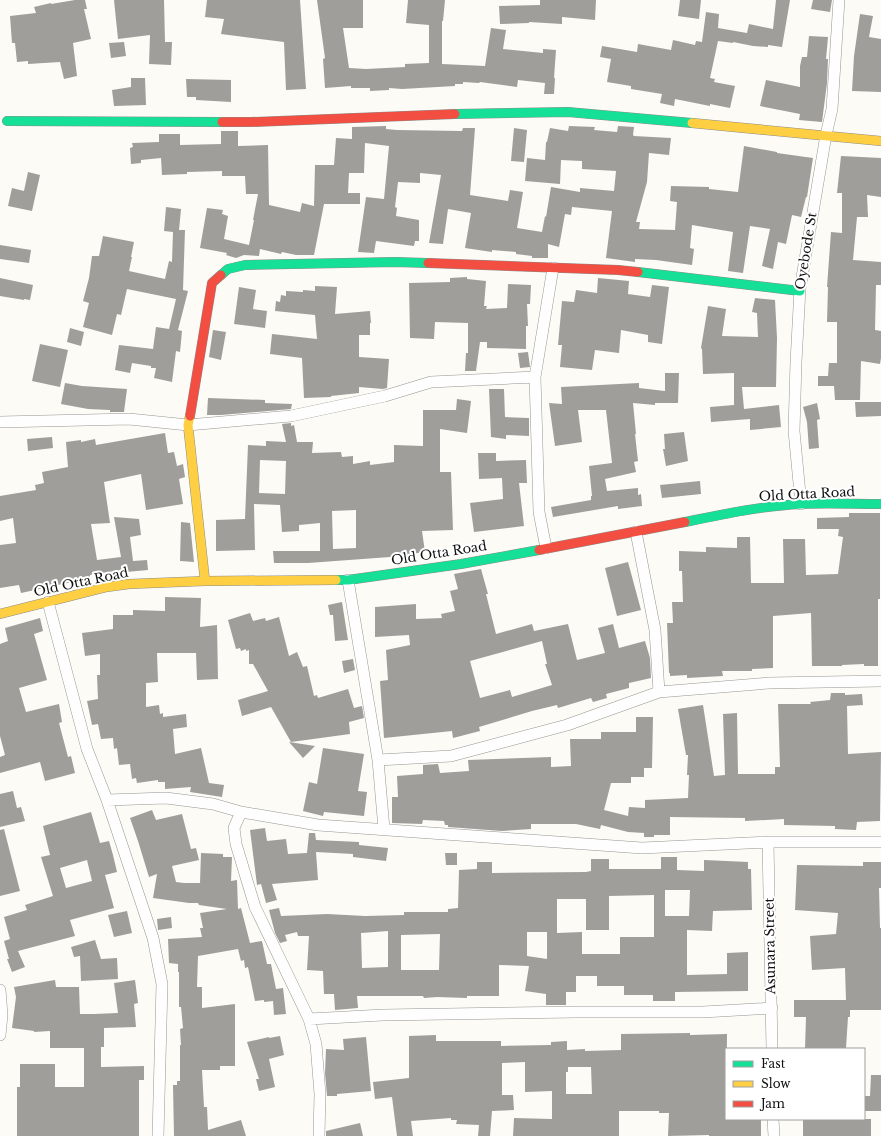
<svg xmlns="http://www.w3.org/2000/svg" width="881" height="1136" font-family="'Libre Baskerville',serif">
<rect width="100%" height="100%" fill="#fcfbf5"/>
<path fill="#a09e9a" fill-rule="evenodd" d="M75 0H85L87 9H84L91 39 73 43 77 76 64 79 60 62 28 64V61L17 62 15 43H12L10 16 36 13 34 7 51 3V4Z
M114 0H164L165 42H172L171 65 149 64 150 35 118 39Z
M207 0H300L306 89 286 90 284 42 221 34 224 19 205 17Z
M317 0H363V28H343L349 68 366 69 405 67V64L429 63V25L406 23 408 0H445L443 21H442V64L485 66 491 28 506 30 503 49 543 53V49L556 50 554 78H555L554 94H544L545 83 518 80 517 87 480 82 479 83 463 82V84H455V86L402 89 389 88V90L370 91V88H351V86L325 88 323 59 325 58Z
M540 0H596L595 20 562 17V24L529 22V23L500 24 499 6 540 5Z
M680 0H701L699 19 678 16Z
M776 0H790L782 47 768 45V47L753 46 733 42V43L718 41 710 78 715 79 714 82 735 86 730 108 710 104V106L675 99 674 106 660 103 662 94 631 89V86L607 82 611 59 600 57 602 46 637 52 638 44 671 50 673 40 695 45 696 41 702 42 706 12 719 14 718 28 747 33 749 24 773 29Z
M813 0H832L830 12 811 9Z
M860 14 873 16 869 37 881 39V92L852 91 854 56Z
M809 36 828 37 826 59H828L827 83 822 122 799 120 800 114 760 106 766 80 800 87V66L802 57H807Z
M124 42 126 56 111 58 109 43Z
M131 78H145L146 105 114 106 112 90 131 87Z
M186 79 231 80V102L196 100V97H187Z
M386 126V129L397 130 462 131 463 128H475L470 195 508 201 510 190 523 192 517 228 542 232 545 216 546 217 551 187 580 192V188L614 191 616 171 582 169V161L561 160 560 184 525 181 527 158 545 160 546 142H547L550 128 568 131 569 126 595 127 594 130 617 132 618 126 634 127 633 135 634 136 671 138 669 155 649 153 647 182 636 222H640L639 229 675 230 677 202 670 201 671 186 709 187V189L738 192 744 146 777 152V153L813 158 807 197H806L801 217 792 215 786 244 778 242 773 269 762 266 770 229 750 226 743 273 728 271 733 232 692 225 690 248 694 249 692 265 656 260 635 259V262L606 258 612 211 572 207 571 215 565 214 559 247 548 244V258H532V256L516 254V252L492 250V252L465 248 471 213 448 209 443 244 429 243 441 175 420 173V183L398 182 395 207 397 208 396 216 419 220V241H415L414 246 376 241 374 253 358 252 366 197 384 199 389 146 365 143 364 173H349L348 193H360V204H324L314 255H296L282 252 281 254 260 249 259 256 244 255 236 258 226 255 227 253 200 248 207 208 223 210 222 214 228 216 224 239 249 245 254 220H253L258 194H246L245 176H222V171L187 172V174L162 175 161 158 141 160V163L131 164 130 148 133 147 132 143 159 142V134H180V145L221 144V131H238V146L268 145 269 205 300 212 302 203 314 206 315 165H334L336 138 352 139V127Z
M514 128 527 130 524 162 511 161Z
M841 156 881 158V197L867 195 868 217H857L853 260 881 262V285H876L875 330 881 331V358L880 364 861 361 860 400H835L834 386H818V376H828L829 363H837V322H827L828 287H827L831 232 842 233V193H837Z
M28 172 40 175 32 211 8 206 12 188 24 191Z
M166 207 181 209 179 230H185L183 290 188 291 178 330 182 331 180 352 176 351 172 382 154 378 156 368H151V366L132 363 130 373 115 370 119 345 153 349 156 327 169 329 176 299 127 289 121 315 117 314 112 335 83 327 89 303 83 301 89 278 92 256H99L103 236 134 242 131 257H132L129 271 165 279 169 261 172 262 173 232 164 231Z
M0 245 31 250 29 263 0 259Z
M467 277V279L486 281 484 306H487L486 309 507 308 508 284 531 285 530 304H527L528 326H526V349L487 348V342H480L476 371H465L466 353H468V323L435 322 434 339 410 338 409 283 450 282V278Z
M0 278 33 285 30 300 24 299V300L0 296Z
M598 278 629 281 628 294 650 297 652 285 669 287 662 344 648 342V335L621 330 619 353 595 350 592 370 560 367 562 345H558L562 301 574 302 576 290 597 293Z
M315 286 337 287 335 314 370 311 371 323H370V335H359V357L389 359 387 388 383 389 359 387V393L331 396V397L304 398 302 358 270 354 272 334 317 339 315 315 275 311 276 301 280 302 281 295 286 296V291L303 292V290L315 291Z
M239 287 256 290 253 309 267 311 265 328 234 324Z
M755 298 775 300 777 338 776 387H742L744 409 779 405 781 427 750 430V419L711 422 710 407 734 405V373L703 374 702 349 701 348 708 306 726 309 722 336 758 337 757 313 752 312Z
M70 328 84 332 81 346 67 342Z
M213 330 226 332 221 360 209 357Z
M40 344 68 350 60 387 32 381Z
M528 352 530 367 520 368 518 353Z
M665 373H679L678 403H655V405L633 403 636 434H635L638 461 634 462 636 472 605 479 607 491 638 488V495L641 494 642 506 618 509V506L553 517 551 507 591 500V496H592L589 466 612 463 606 410H578L582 442 555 446 549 403 562 404 561 387 639 383V388L665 391Z
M65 383 82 386 127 389 124 412H110V410L88 409 61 404Z
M489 389H504L505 417 529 418V436L506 435V439L491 437Z
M208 398 265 400V403L292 404 291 409 221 415H207Z
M457 399 471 401 467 433 440 429V472H451L453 530 422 531 425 552 390 557 308 563H274L273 551H320V523L299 525V531L282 532 280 505 254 504 255 550 216 551V520L245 519 248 445 266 446V441L286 442 282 424 291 423V426L294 425 297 442H313L312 453 341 452 342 457 353 456V464L370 461V465L394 462V445L423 446V410H456ZM260 460 286 461 285 494 259 493ZM356 510V548L333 549 332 511Z
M855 402H881V416L856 417Z
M817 403 820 419 817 420 819 448 809 449 807 422 803 407Z
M684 432 688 461 666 466 663 449H665L664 434Z
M165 433 168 453 174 452 177 466 183 464 185 477 179 479 183 504 146 510 141 474 104 482 110 523 91 524 97 560 121 557 114 517 139 519 141 535 130 537 133 561 147 560 148 570 126 572V570L120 572V570L90 575V578L21 593 19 585 0 588V545L16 543 13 518 0 521V496L36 490 35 485 44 483 42 472 68 467 66 442 81 440V442L95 439 96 445Z
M52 437 53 448 28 451 27 439Z
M478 453H496V461L526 460 527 483H519L524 526 474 532 470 503 503 499 502 478 479 479Z
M700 481 701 494 662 498 660 485Z
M849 513H880V599H878V666H864V664L842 665V666H812L811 613 773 616V668L752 669V671H722L723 676 687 678V675L670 676V673H669L667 623H673L672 602H683L682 571H679V551L706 552V547L737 548V537H750L751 583H784L783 539H805L806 575 838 574 843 537 838 536 839 529H817V518L849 517Z
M181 522 190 523 194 562 180 561Z
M628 562 641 610 617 616 605 568Z
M481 569 488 594H486L496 634 532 624 534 631 568 624 577 660 605 653 598 628 613 624 619 648 645 641 650 658 651 678 629 683V688L606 694 607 698 593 702 591 698 558 708 557 705 532 711 479 727 480 731 453 738 452 731 384 738 380 681 388 680 386 650 410 645 409 635 375 637V607L416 604V619L442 618 441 614 455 611 450 591 458 589 454 574ZM542 641 547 664H545L552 685 512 697 510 690 480 698 470 661Z
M165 597 201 598 200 627 217 625 218 679 197 680 196 653H157L158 682 146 683V707L159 705 160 714 163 713V717L186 714 187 727 173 729 175 754 201 748 209 783 224 785 222 797 190 792 191 787 165 789V782H158V780L137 783 136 778 132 779 130 764 119 765 117 748 114 749 113 738 101 739 98 724 92 725 87 701 98 699 97 675H100V654L85 656 82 633 113 629V615H133V610L165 611Z
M342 602 348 640 335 641 333 615H330L328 605Z
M250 613 253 621 265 618 266 621 279 617 289 656 297 652 303 667 307 666 314 696 317 695 318 698 348 689 354 708 362 706 364 718 349 722 350 734 291 742 271 707 242 716 238 700 268 691 253 664H249V650L246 651V649L241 651 240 648 236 649 228 620Z
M40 618 43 631 34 634 47 680 19 688 26 712 59 704 62 722 59 723 68 757 71 756 75 773 45 781 40 762 0 773V757L5 755 0 736V644L8 641 5 628Z
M353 659 355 670 344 673 342 661Z
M831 693H845V695L862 694 863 705 847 706 848 754 881 752 880 821 857 822 856 830 835 829V826L784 825V819L745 821V818L670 817V835H654V837H644V833L628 832 601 825 600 829 576 824H531V829L502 831 448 827V825H445L444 821 423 820 422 824 392 823V797H398L397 776 423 774V765L438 764 440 773 469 771 468 760 551 757V767L571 766 570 739H601V732H636V717H653L652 768H644V777H631V783H611L604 810 628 816 629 807 645 808V800L688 798 689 775H687L688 755H686L678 709 703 705 714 776 725 775 723 714 737 713 738 774H775V767H780L778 704H811L810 702 830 700Z
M289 742 315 746 303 758Z
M323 748 364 754 358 791 367 792 364 816 324 812 323 816 303 811 309 782 317 784Z
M13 791 17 808 21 807 25 821 0 827V794Z
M152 810 156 820 182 814 191 849 196 848 199 860 172 866 176 882 184 883H200L201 853 223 854V857H232L231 881 237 880 238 909 241 908 250 943 262 941 267 964H271L276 989 283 988 286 1014 274 1015 273 1001 264 1002V1000L255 1001 248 967 245 968 244 960 241 961 238 949 198 956 197 987H202V1008L235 1004V1066H220V1070H202L204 1107H207L208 1130 241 1120 246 1136H174L173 1085H177V1081H180V1045H181L180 1029 183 1028 181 1007H179V972H178V964L169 963 168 939 202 937 200 928H203L200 913 227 909 199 905 198 903H189L153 898 157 874 149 877 138 841 130 818Z
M91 812 100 843 109 841 113 855 117 872 105 875 114 908 70 920 75 936 18 951 25 967 12 972 7 959H9L4 941 10 939 4 917 27 910 25 905 53 896 41 857 50 855 43 826ZM87 860 92 881 66 888 60 868Z
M265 828 267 841 286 839 288 854 307 853 309 833H315L316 840 359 842V845L388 848 386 861 353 857V854L316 852 318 880 272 884 277 900 266 903 261 884 257 885 250 830Z
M4 829 20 891 0 896V830Z
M445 853H457V865H446Z
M661 857H677V870L704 871V860L748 862V869H751L752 910 713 911 712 931 687 930V975L727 974V953L748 952V991L675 992V1001H653V995H624V986H597V976H576V992H566V1005H546V994L525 991 529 966 499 965V996H467V998L437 997 424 998 423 996H357L358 1008 335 1010 334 994H324L323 971 307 970 309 936H298L297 932 285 935 287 941 280 943 275 933 269 910 279 908 281 916 327 914 365 916 404 915V912H448V909L458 908 459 870 477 869V862H492V873L586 872 591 871V859H609V869H661ZM665 890H690L689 916H665ZM654 895V937H620V954H582V932L557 933V899H586V930H609V896ZM388 931V967L362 968 361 933ZM527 932H547V959L527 956ZM440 934 439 970H401V935Z
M863 862H881V888H879L880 928H881V1010H850V1017H848L846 1048 805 1049 806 1017H794V1000H846L845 968 812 970 810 936 836 934 838 913 795 910 797 865 863 866Z
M127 911 132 933 114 937 108 915Z
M171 917 172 928 158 930 157 919Z
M95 940 101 959 117 958 118 979 81 981 80 956 74 957 71 947Z
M55 980 56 987H79L80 1014H94L118 1013 114 983 135 980 138 1003 134 1004 136 1027 104 1028V1047H101V1067L144 1066V1080H139V1136H17V1087H20V1064H55V1087H84V1048H50V1031L34 1032V1031L12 1028 16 997 14 987Z
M690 1033V1035L727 1034 726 1119H761V1136H709V1135L668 1136 669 1113H659V1111H619V1136H513L514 1118 552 1119V1091L525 1092V1062L502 1063V1095H513L514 1110 492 1111 490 1136H478L479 1125 456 1124 457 1120H451V1118L411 1121 413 1136H397L392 1097 375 1099 373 1082 409 1078V1036L436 1035V1041H501V1046L551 1045V1042L567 1041V1050L585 1049V1051L621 1050V1034ZM568 1067H591L592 1094H566V1072H568Z
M280 1036 284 1055 269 1059 275 1087 259 1091 256 1079H259L247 1042 269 1037V1038Z
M366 1037 371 1091 337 1094V1096H327L325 1073 326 1049 344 1050 343 1039Z
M871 1075H881V1111H864V1096H870Z
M803 1119H871V1136H803Z
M360 1123 363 1136H326V1131Z"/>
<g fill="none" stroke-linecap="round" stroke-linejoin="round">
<defs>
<path id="street" d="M0 422 129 419 188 425 291 416 385 396 431 382 535 377
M801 504 794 431 796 362 800 289 826 135 832 109 839 0
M636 532 655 630 659 692
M546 548 539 512 535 377 553 268
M348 580 378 760 384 829
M48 602 87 749 107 800 153 938 162 984 158 1136
M378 760 451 756 567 725 659 692 769 683 881 681
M107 800 166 798 213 804 241 812 318 825 642 848 768 842H881
M241 812 234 828 236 844 255 907 309 1019 316 1044 320 1094 319 1136
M768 842 772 1049
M0 990 2 1015 0 1035
M309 1019 383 1015 576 1012H703L772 1008
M773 1119 774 1136"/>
<path id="fast" d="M455 114 568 112 692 123
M7 121 222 122
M638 272 800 291
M221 275 228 269 245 265 395 262 428 263
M685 522C724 514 762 506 801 504 828 503 854 504 881 504
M336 580H348L461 564 539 550"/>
<path id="slow" d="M692 123 881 141
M190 416 188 425 205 581
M0 614 107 587 129 584 205 581 336 580"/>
<path id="jam" d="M222 122H251L455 114
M428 263 618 270 638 272
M190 416 212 283 221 275
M539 550 685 522"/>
</defs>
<use href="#street" stroke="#969693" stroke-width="12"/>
<use href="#fast" stroke="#8d8c8a" stroke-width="10"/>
<use href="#slow" stroke="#8d8c8a" stroke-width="10"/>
<use href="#jam" stroke="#8d8c8a" stroke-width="10"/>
<use href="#street" stroke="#fffefe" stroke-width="11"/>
<use href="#fast" stroke="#16e098" stroke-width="9"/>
<use href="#slow" stroke="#ffcf43" stroke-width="9"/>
<use href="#jam" stroke="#f24e42" stroke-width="9"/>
</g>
<g text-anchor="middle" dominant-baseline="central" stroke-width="4" stroke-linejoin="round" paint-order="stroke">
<g font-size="13" fill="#101010" stroke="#fff">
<text transform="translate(806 251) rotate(-81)">Oyebode St</text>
<text transform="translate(807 494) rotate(-3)">Old Otta Road</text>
<text transform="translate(439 553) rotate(-9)">Old Otta Road</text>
<text transform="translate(81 582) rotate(-12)">Old Otta Road</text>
<text transform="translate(770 946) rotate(-91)">Asunara Street</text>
</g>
</g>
<rect x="725" y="1048" width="140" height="72" fill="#ffffff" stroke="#9f9f9f"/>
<rect x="733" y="1061" width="20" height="6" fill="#16e098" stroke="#9f9f9f"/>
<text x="761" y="1068" font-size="12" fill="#101010">Fast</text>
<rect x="733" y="1081" width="20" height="6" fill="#ffcf43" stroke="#9f9f9f"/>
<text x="761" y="1088" font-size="12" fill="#101010">Slow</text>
<rect x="733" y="1101" width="20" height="6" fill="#f24e42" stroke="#9f9f9f"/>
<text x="761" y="1108" font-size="12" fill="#101010">Jam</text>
</svg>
